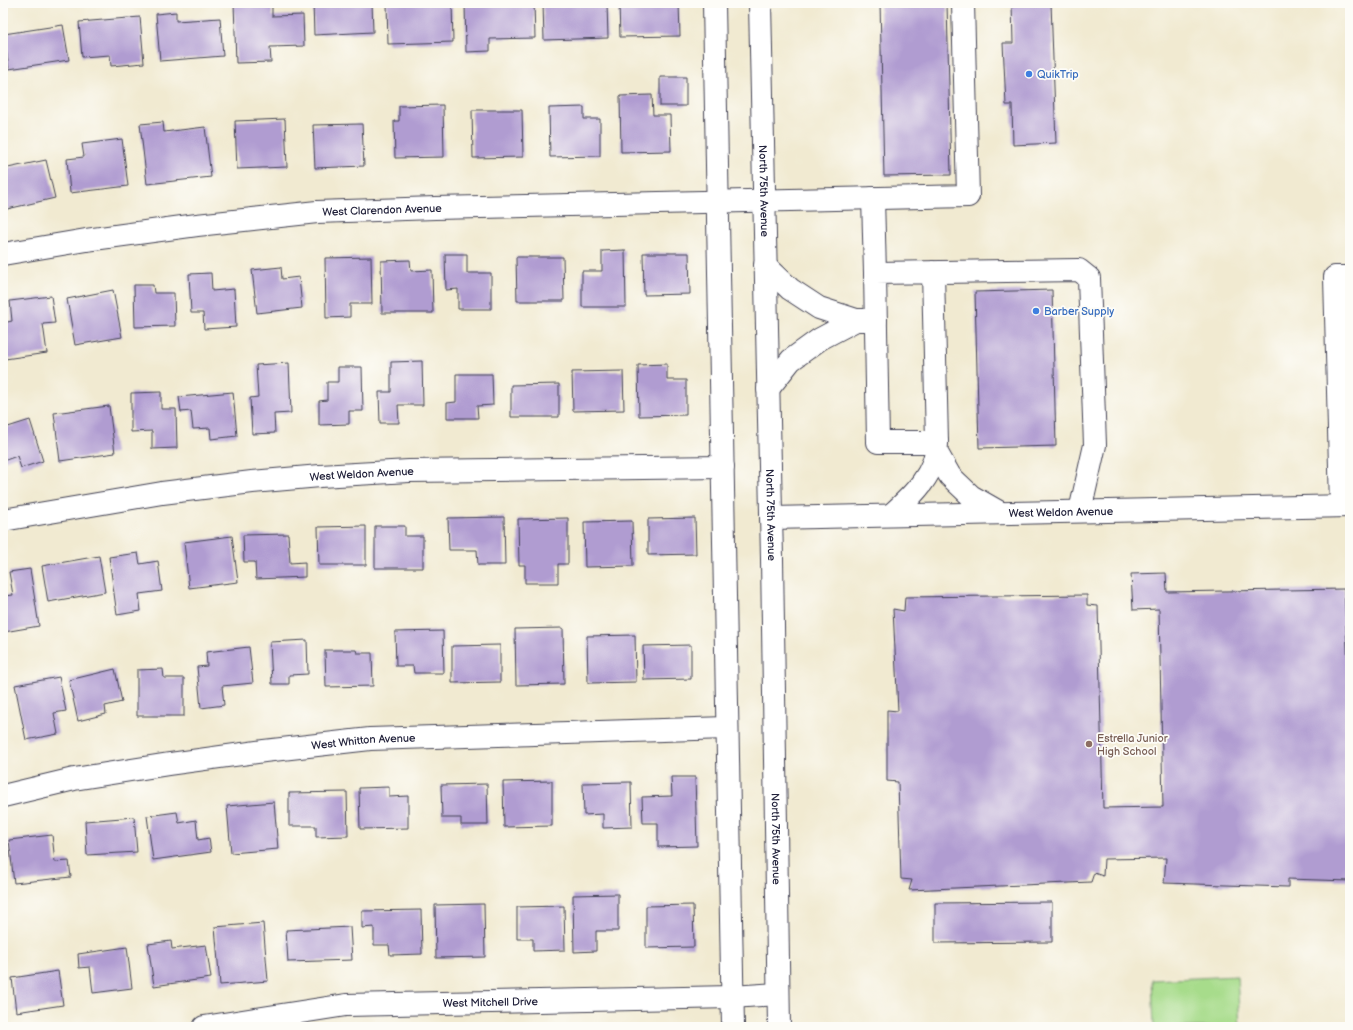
<svg xmlns="http://www.w3.org/2000/svg" width="1353" height="1030" font-family="'Balsamiq Sans',sans-serif">
<rect width="100%" height="100%" fill="#fdfcf7"/>
<filter id="ink" filterUnits="userSpaceOnUse"><feTurbulence type="fractalNoise" baseFrequency=".025" numOctaves="2"/><feDisplacementMap in="SourceGraphic" scale="8" xChannelSelector="R" yChannelSelector="G"/><feConvolveMatrix kernelMatrix="1 2 1 2 8 2 1 2 1" color-interpolation-filters="sRGB"/></filter>
<filter id="wash" filterUnits="userSpaceOnUse"><feTurbulence type="fractalNoise" baseFrequency=".012" numOctaves="4" result="noise"/><feDisplacementMap in="SourceGraphic" scale="16" xChannelSelector="R" yChannelSelector="G"/><feGaussianBlur stdDeviation="0.9" result="paint"/><feColorMatrix in="noise" values="0 0 0 0 0 0 0 0 0 0 0 0 0 0 0 0 0 1.4 0 .05"/><feComposite in="paint" operator="in"/></filter>
<g filter="url(#wash)">
<rect width="100%" height="100%" fill="#f1ead1"/>
<path fill="#a7dc8b" stroke="#647f63" d="M1237 976 1240 1027H1154L1152 980Z"/>
<g id="blocks">
<path fill="#b09cd1" d="M234 3H272V16L303 15 304 46 270 47 271 62 236 63Z
M313 3H372L373 32 314 35Z
M387 3H452L453 42 388 44Z
M465 3H534L535 38 490 39V51L466 52Z
M543 3H607L608 38 544 40Z
M619 3H679L680 36 620 37Z
M880 3H947L951 175 884 176Z
M1012 3H1051L1056 143 1013 145 1012 105H1006L1003 43H1013Z
M176 12V21L220 18 223 56 160 61 156 14Z
M140 17 144 63 111 66 110 55 82 57 79 22Z
M63 25 69 60 9 69 4 34Z
M660 77H686V106H660Z
M652 95 653 115H670L671 151 621 152 620 96Z
M443 105 444 157 395 158 394 121H399V106Z
M584 107V119H600V156L550 157 549 108Z
M472 110H522L523 157 473 158Z
M285 119 287 167 237 169 235 121Z
M163 122 164 132 205 127 211 177 147 184 140 124Z
M362 124 364 166 315 168 313 125Z
M122 139 128 186 70 193 67 159 84 157 82 144Z
M46 160 55 198 3 210V169Z
M625 250 626 307H582V271H602V251Z
M643 253H689L690 294 644 295Z
M445 254H467V273H491V309H458V289L446 290Z
M371 257 372 304H350V317L326 318 325 258Z
M516 257H563L564 301H517Z
M410 260 411 271 432 270 433 313H382L381 261Z
M281 267 282 279 299 277 302 308 257 313 252 270Z
M211 273 212 291 234 289 236 327 204 329 203 313H191L189 274Z
M134 285H153L154 293H174L175 326 135 327Z
M113 290 122 337 75 345 67 299Z
M1052 290 1056 446 979 448 975 292Z
M51 296 55 323 43 324 47 353 5 359 3 341V323L12 321 10 301Z
M422 361 423 405H398L399 423H380L379 392H391V362Z
M289 363 291 413 274 414 275 433 252 434 250 398 258 397 256 365Z
M667 364V380H686V415L639 416 638 365Z
M338 367H362L363 411H349V424L319 425V401L327 400V382H338Z
M623 371 624 410 573 411 572 372Z
M456 374H492L493 405 477 406 478 418H447V403L456 402Z
M559 384V417H511V385Z
M161 392V409H176L177 448 152 449V431L131 432V393Z
M233 392 237 436 211 439 210 428 193 429 191 411 181 412 179 397Z
M109 406 115 453 60 461 54 413Z
M3 414 8 427 30 420 43 461 21 468 17 456 3 461Z
M504 517 505 565H478L477 550H449L448 518Z
M568 518V564H558V583H525V565H519L518 519Z
M695 518 696 554 648 555V519Z
M632 521 633 566 585 567 584 522Z
M366 526V565H319L318 527Z
M375 526H405V536H423V568H375Z
M288 534 290 563 305 562V577L256 579 255 562H244L243 535Z
M232 536 238 582 189 588 184 542Z
M138 553 140 564 158 561 162 591 139 594 141 611 117 615 109 557Z
M99 556 105 592 48 602 42 566Z
M30 569 39 626 4 632 3 596 13 595 9 572Z
M1166 573 1167 592 1344 589 1350 707V881L1288 879V887L1164 883 1166 858 1104 859 1103 876 1094 873 1091 882 909 890 912 880 901 879 898 782 887 781V710L898 711 893 609 904 611 905 597 1087 595V605L1098 606 1103 808 1163 807 1159 609 1133 610 1131 574Z
M563 628 564 684 516 685 515 629Z
M443 631 444 673H414L413 666H396L395 632Z
M635 635 636 682 588 683 587 636Z
M307 640 308 674 289 675V684H272L270 642Z
M500 645V682L452 683V646Z
M691 645V679L644 680 643 646Z
M249 647 253 683 222 686 224 705 201 708 197 667 207 666 206 652Z
M325 650H356L357 653H372L373 686 326 687Z
M115 669 122 702 105 706 106 714 78 721 69 680Z
M163 669 164 678H184V716H137V670Z
M59 677 66 711 54 713 58 734 26 740 15 685Z
M671 777H695L697 846 658 847V823H643L642 797 672 796Z
M552 781V826L504 827 503 782Z
M631 782 632 827 603 828V814L584 815 583 783Z
M487 784 488 825H461V818H442L441 785Z
M389 787V797L408 796V828L360 829 359 788Z
M347 792 348 836 316 837V826H289V793Z
M274 802 278 849 231 853 227 806Z
M177 812 179 823 196 820 198 840 209 838 211 852 153 860 147 816Z
M134 817 137 852 87 855 85 821Z
M52 835 55 862 69 861 71 877 14 883 9 840Z
M618 894V931H596V951L574 952 573 895Z
M1052 902V942L935 943V903Z
M484 904 485 957 436 958 435 905Z
M693 905 694 947 646 948V906Z
M564 906 565 950 533 951V939H517V907Z
M421 910 422 954 390 955 389 945H374V927L362 928V911Z
M263 923 268 981 220 985 215 927Z
M350 927 352 960 288 962 286 930Z
M171 941 172 949 206 945 211 978 154 986 148 944Z
M127 947 132 988 93 993 90 967 79 968 78 954Z
M58 971 63 1005 16 1012 12 978Z"/>
</g>
</g>
<g filter="url(#ink)">
<use href="#blocks" fill-opacity="0" stroke="#414052" stroke-width="1"/>
<g fill="none" stroke-linecap="round" stroke-linejoin="round">
<defs>
<g id="minor">
<path d="M714 3 733 1027"/>
<path d="M873 198 875 273"/>
<path id="s1" d="M3 254 86 240 197 225 317 212 435 208 968 196 963 3"/>
<path d="M765 265 790 289 819 308 856 320H876"/>
<path d="M933 272 937 442H878L875 273 1079 270 1089 278 1095 445 1080 511"/>
<path d="M768 389 791 360 820 339 856 320"/>
<path d="M937 453 950 476 971 496 999 512"/>
<path d="M1341 506 1335 277H1350"/>
<path d="M891 515C912 496 937 473 937 442"/>
<path id="s2" d="M771 518 1350 506"/>
<path id="s3" d="M3 520 162 493 252 482 320 476 409 471 723 467"/>
<path id="s4" d="M3 796 74 779 169 764 264 751 370 739 727 728"/>
<path id="s5" d="M204 1027 346 1005 732 997 778 994"/>
</g>
<g id="major">
<path id="s6" d="M760 3 772 559 779 1027"/>
</g>
</defs>
<use href="#minor" stroke="#414052" stroke-width="24"/>
<use href="#major" stroke="#414052" stroke-width="24"/>
<use href="#minor" stroke="#fff" stroke-width="22"/>
<use href="#major" stroke="#fff" stroke-width="22"/>
</g>
</g>
<g fill="#3f7fe0" stroke="#fdfcf7" stroke-width="1.5">
<circle cx="1029" cy="74" r="4"/>
<circle cx="1036" cy="311" r="4"/>
</g>
<circle fill="#8d6e63" stroke="#fdfcf7" stroke-width="1.5" cx="1089" cy="744" r="4"/>
<g text-anchor="middle" dominant-baseline="central" stroke-width="3.5" stroke-linejoin="round" paint-order="stroke">
<g font-size="11" fill="#366cbe" stroke="#fdfcf7" text-anchor="start">
<text x="1037" y="74">QuikTrip</text>
<text x="1044" y="311">Barber Supply</text>
</g>
<g font-size="11" fill="#22223b" stroke="#fdfcf7">
<text stroke="none"><textPath href="#s6" startOffset="188">North 75th Avenue</textPath></text>
<text stroke="none"><textPath href="#s1" startOffset="382">West Clarendon Avenue</textPath></text>
<text stroke="none"><textPath href="#s3" startOffset="362">West Weldon Avenue</textPath></text>
<text stroke="none"><textPath href="#s2" startOffset="290">West Weldon Avenue</textPath></text>
<text stroke="none"><textPath href="#s6" startOffset="512">North 75th Avenue</textPath></text>
<text stroke="none"><textPath href="#s4" startOffset="365">West Whitton Avenue</textPath></text>
<text stroke="none"><textPath href="#s6" startOffset="836">North 75th Avenue</textPath></text>
<text stroke="none"><textPath href="#s5" startOffset="288">West Mitchell Drive</textPath></text>
</g>
<g font-size="11" fill="#785e54" stroke="#fdfcf7" text-anchor="start">
<text x="1097" y="738">Estrella Junior<tspan x="1097" dy="13">High School</tspan></text>
</g>
</g>
<rect width="1353" height="1030" fill="none" stroke="#fdfcf7" stroke-width="16"/>
</svg>
